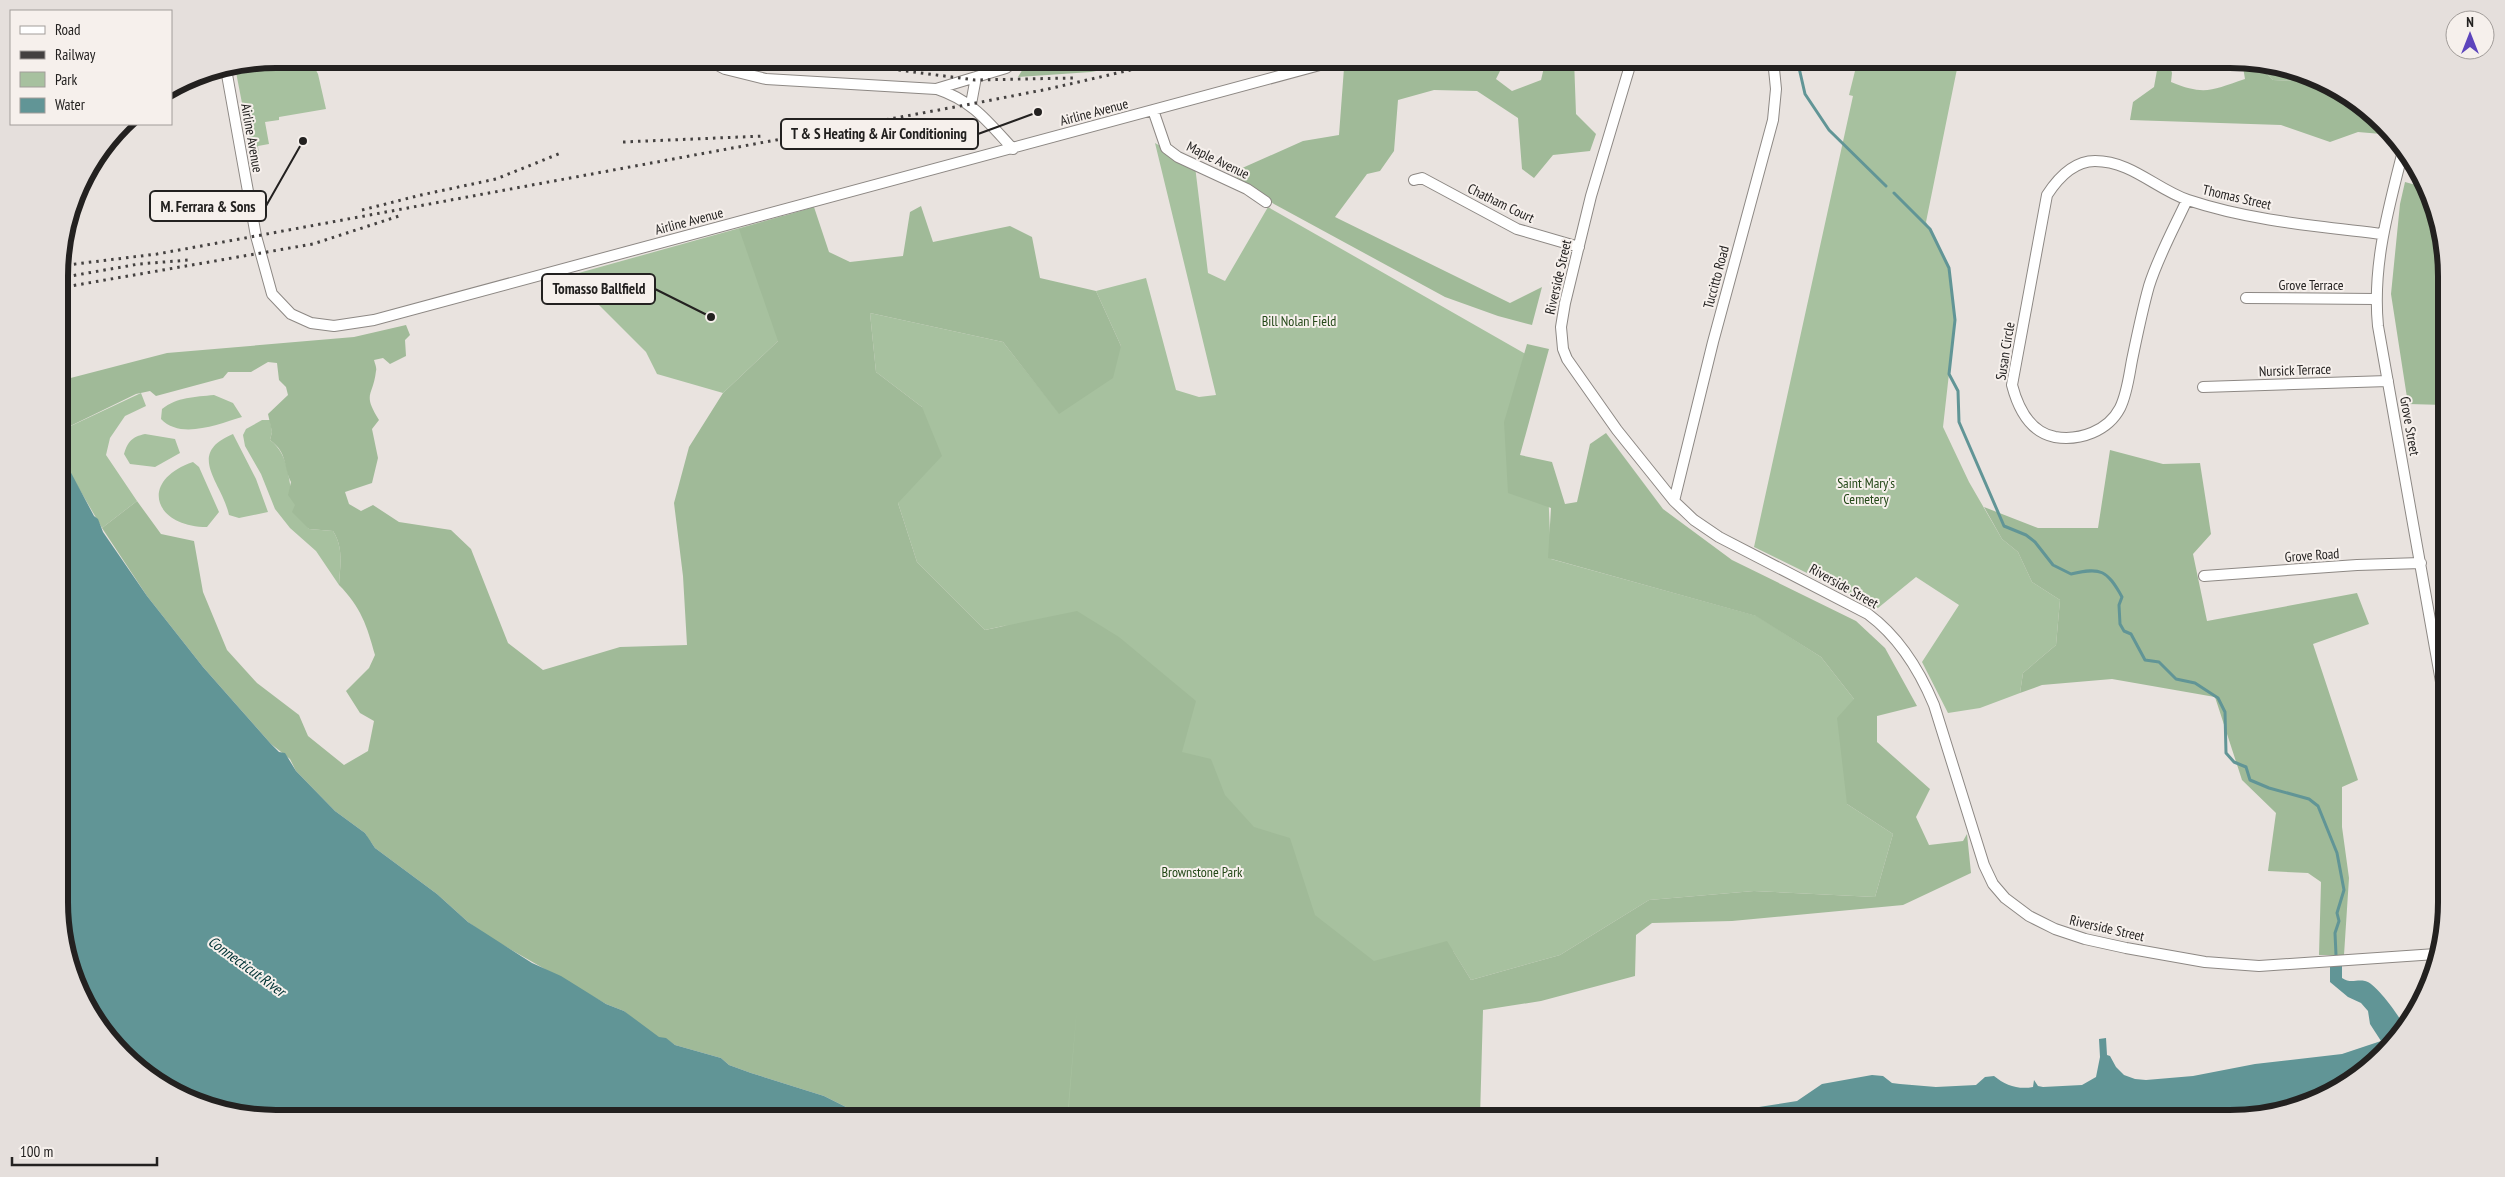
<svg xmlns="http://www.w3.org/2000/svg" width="2505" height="1177" font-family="'PT Sans Narrow',sans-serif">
<rect width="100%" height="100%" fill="#e9e3df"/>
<path fill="#a7c19f" d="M276 59H310L318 74 326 109 279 117V120L265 122 269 144 258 146 259 156 253 160 235 67Z
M1858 59H1959L1926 222 1949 268 1955 320 1943 427 1969 482 2002 539 2018 552 2032 582 2060 600 2056 645 2023 673 2020 693 1980 708 1948 713 1922 662 1959 605 1916 577 1878 608 1754 547 1853 96 1849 95Z
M2255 64 2298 73 2296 81 2273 80 2267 74 2261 73Z
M1155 143 1195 166 1208 273 1225 281 1268 207 1538 361 1512 457 1548 487 1551 559 1757 616 1821 657 1854 699 1847 804 1893 834 1875 897 1754 891 1649 900 1560 955 1471 980 1453 951 1460 1118H910L369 841 366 836 562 740 1008 625 985 630 917 562 898 503 922 407 876 372 870 313 1003 342 1059 413 1121 346 1096 291 1146 278 1176 390 1199 397 1216 395Z
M783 216 778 341 723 393 657 374 646 352 588 294 575 274Z
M141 393 146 406 125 416 110 438 106 455 137 501 102 528 63 461 60 452V431Z
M214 395 233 403 242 417C218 424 181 440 161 419L162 409C177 397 195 397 214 395Z
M262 420H270L272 432 270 440C291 456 287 482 295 504 298 513 305 521 309 529L333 531C344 548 340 565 339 585L316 551 290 528 275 509 261 474 245 446 243 435 246 429Z
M145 434 175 439 180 453 155 467 130 464 124 454C128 441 132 437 145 434Z
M233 434 256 479 268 512 239 518 229 515C222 482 185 454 233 434Z
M193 462 199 467 219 512 207 527C154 527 138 481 193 462Z"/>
<path fill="#a0ba98" d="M1029 59 1076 64 1081 59H1161L1091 72 1018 77Z
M1389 59H1449L1455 67 1470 59H1506L1496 79 1512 91 1541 80 1546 59H1574L1576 114 1596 134 1590 151 1553 155 1534 178 1522 169 1518 118 1477 91 1434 90 1398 100 1394 151 1380 171 1367 174 1335 217 1510 303 1542 287 1532 325 1498 316 1445 297 1274 204 1231 173 1303 141 1339 135 1344 68Z
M2159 59H2168L2172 73 2171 82C2205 96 2212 90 2245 79L2242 61 2255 64 2261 73 2267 74 2273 80 2296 81 2298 73C2336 80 2366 109 2393 135L2358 132 2330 142 2281 125 2130 120 2133 102 2154 87Z
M2405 182 2427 188 2444 248 2445 405 2408 404 2391 294 2400 204Z
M921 206 933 242 1010 226 1032 237 1040 278 1096 291 1121 346 1113 378 1059 414 1003 342 870 313 876 372 922 407 942 456 898 503 917 562 985 630 1077 611 1119 637 1196 701 1182 752 1211 759 1225 795 1254 827 1290 838 1315 915 1374 961 1447 941 1471 980 1560 955 1649 900 1754 891 1875 897 1893 834 1847 804 1837 718 1854 699 1821 657 1756 616 1548 558 1551 508 1508 493 1504 422 1527 344 1549 349 1520 455 1552 462 1565 504 1577 502 1590 444 1606 433 1663 509 1732 560 1856 621 1885 648 1917 706 1877 716V742L1930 789 1916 817 1929 845 1963 841 1967 834 1971 873 1903 905 1732 921 1652 923 1636 935 1635 976 1541 1001 1483 1010 1480 1118H1068L1077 1007 1067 1118H910L846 1107 824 1096 751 1073 729 1065 721 1058 675 1045 666 1039 659 1038 645 1029 624 1011 606 1004 489 937 468 922 437 894 375 848 365 833 335 811 296 771 290 759 271 744 203 667 147 596 102 528 137 501 161 534 194 541 203 592 227 650 257 683 299 715 308 736 344 765 368 751 374 721 360 713 346 691 369 668 375 655C367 626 361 607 339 585 340 566 344 548 333 531L309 529 292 512 295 505 288 495 291 482C283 466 288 453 270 440L272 432 268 414 288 395 286 387 279 380 277 363 268 362 251 372H228L223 378 156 396 150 391 136 394 60 431 59 381 167 353 354 337 406 325 410 335 405 340 406 356 390 364 383 358 374 360C375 364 377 368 376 371 373 397 362 393 379 420L372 429 378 458 372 483 345 492 349 504 361 511 373 505 399 522 451 530 471 549 508 643 543 670 620 647 687 645 683 576 674 503 689 447 723 393 778 341 739 229 814 207 829 252 850 262 903 256 910 212Z
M2110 450 2163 464 2200 463 2211 534 2193 554 2207 621 2357 593 2369 624 2313 644 2358 780 2342 787V827L2349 878 2344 955H2319L2321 882 2308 873 2268 871 2276 813 2242 780 2215 697 2112 679 2042 685 2020 693 2023 673 2056 645 2060 600 2032 582 2018 552 2002 539 1984 507 2038 528H2098Z"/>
<path fill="#619596" d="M60 452 94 516 98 519 103 532 147 596 203 667 271 744 279 752 285 753 296 771 335 811 365 833 375 848 437 894 468 922 532 963 561 976 606 1004 624 1011 659 1037 666 1038 675 1045 721 1058 729 1065 751 1073 824 1096 846 1107 910 1118H276L193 1102 143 1073 103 1033 75 984 61 930Z
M2330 966H2342V978C2351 984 2356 979 2365 981 2375 982 2400 1017 2404 1026 2381 1063 2341 1091 2299 1106 2282 1113 2261 1114 2243 1118H1688L1797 1101 1822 1084 1872 1075 1883 1076 1892 1083 1900 1084 1936 1087 1976 1085 1985 1077 1994 1076C2005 1085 2018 1090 2033 1087L2034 1080 2038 1086 2043 1087 2082 1085 2096 1077 2100 1057 2099 1039 2106 1038 2107 1055 2110 1056 2116 1067 2124 1075 2135 1079 2146 1080 2193 1076 2255 1064 2342 1054 2381 1041 2370 1024 2368 1011 2361 1003 2348 997 2330 982Z"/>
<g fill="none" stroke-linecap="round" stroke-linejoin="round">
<path stroke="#619596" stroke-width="3" d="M1797 59 1805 94 1829 130 1886 186
M1894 193 1930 229 1949 268 1955 320 1949 374 1958 391 1959 422 2004 526 2026 535 2035 542 2053 565 2071 574C2101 567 2107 570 2122 597L2119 605 2120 624 2124 631 2131 634 2145 660 2159 662 2176 679 2195 683 2218 698 2225 712 2226 753 2234 762 2246 767 2250 780 2269 788 2309 799 2318 806 2337 853 2344 890 2337 913 2339 921 2335 933 2336 955"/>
<defs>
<path id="minor" d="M706 59 725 69 766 79 936 89 1006 68 1018 59
M1632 59 1591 196 1565 303 1561 327 1563 349 1567 359 1617 430 1674 501 1694 520 1719 537 1868 614C1899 637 1919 669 1934 705L1984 865 1993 884 2005 898 2029 916 2055 929 2085 939 2126 948 2205 962 2259 966 2436 954
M226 69 256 236 272 294 291 314 311 323 334 326 374 320 1342 59
M937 89C973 101 988 122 1013 149
M971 104 976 77
M1153 110 1166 148 1178 157 1247 189 1266 202
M2404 147C2389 207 2372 264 2378 326L2446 710
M1414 180 1422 178 1517 229 1579 247
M2187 200C2174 228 2158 257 2149 286 2142 311 2137 336 2132 360 2129 376 2127 394 2120 408 2108 431 2080 441 2055 437 2029 432 2018 408 2012 385L2047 195C2058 178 2073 161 2095 161 2131 161 2156 189 2188 200 2251 221 2317 226 2383 234
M2246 298 2375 299
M2203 387 2388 381
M1674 501 1713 342 1773 120 1776 89 1773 59
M2204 576 2357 565 2421 563"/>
</defs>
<use href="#minor" stroke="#8d8884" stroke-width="12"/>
<use href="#minor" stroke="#fff" stroke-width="10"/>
<path stroke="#444140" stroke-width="3" stroke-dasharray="2.5 5" stroke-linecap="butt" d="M832 59 860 65 975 80 1073 78
M623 142 764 136
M362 210 421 195 496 179 561 153
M59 266 157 254 256 236 971 104 1048 89 1178 59
M59 278 139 264 189 260
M59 288 313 244 399 216"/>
</g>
<g text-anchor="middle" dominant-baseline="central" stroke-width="4" stroke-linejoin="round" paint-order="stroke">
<g font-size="14" fill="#232120" stroke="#f6f0ec">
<text transform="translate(1094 112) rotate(-15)">Airline Avenue</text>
<text transform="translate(252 138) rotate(80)">Airline Avenue</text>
<text transform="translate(1218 160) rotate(26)">Maple Avenue</text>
<text transform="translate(2237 197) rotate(13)">Thomas Street</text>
<text transform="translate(1501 203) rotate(26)">Chatham Court</text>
<text transform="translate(689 221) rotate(-15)">Airline Avenue</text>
<text transform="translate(1558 277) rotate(-77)">Riverside Street</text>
<text transform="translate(1716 277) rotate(-75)">Tuccitto Road</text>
<text x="2311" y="285">Grove Terrace</text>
<text transform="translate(2005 351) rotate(-81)">Susan Circle</text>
<text transform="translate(2295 370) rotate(-2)">Nursick Terrace</text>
<text transform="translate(2410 426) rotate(80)">Grove Street</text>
<text transform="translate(2312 555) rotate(-4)">Grove Road</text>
<text transform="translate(1844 586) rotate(29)">Riverside Street</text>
<text transform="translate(2107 928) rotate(13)">Riverside Street</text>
</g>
<g font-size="14" fill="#234717" stroke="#f6f0ec">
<text x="1299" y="321">Bill Nolan Field</text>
<text x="1866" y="483">Saint Mary's<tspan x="1866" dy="16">Cemetery</tspan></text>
<text x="1202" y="872">Brownstone Park</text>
</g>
<g font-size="15" font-style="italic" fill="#003335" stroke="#f6f0ec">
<text transform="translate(247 966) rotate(36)">Connecticut River</text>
</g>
</g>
<path d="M0 0H2505V1177H0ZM276 68H2230A208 208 0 0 1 2438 276V902A208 208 0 0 1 2230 1110H276A208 208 0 0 1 68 902V276A208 208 0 0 1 276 68Z" fill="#e5dfdc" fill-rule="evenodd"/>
<path fill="none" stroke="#232120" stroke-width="6" d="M276 68H2230A208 208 0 0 1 2438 276V902A208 208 0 0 1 2230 1110H276A208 208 0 0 1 68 902V276A208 208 0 0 1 276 68Z"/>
<path fill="none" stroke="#232120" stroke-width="2" d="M1038 112L978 134M303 141L266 206M711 317L655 289"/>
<g fill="#232120" stroke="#f6f0ec" stroke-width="2">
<circle cx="1038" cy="112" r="5"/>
<circle cx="303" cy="141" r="5"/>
<circle cx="711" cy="317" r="5"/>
</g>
<g fill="#f6f0ec" stroke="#232120" stroke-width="2">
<rect x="781" y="119" width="197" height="30" rx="5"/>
<rect x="150" y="191" width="116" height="30" rx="5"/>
<rect x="542" y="274" width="113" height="30" rx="5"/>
</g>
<g font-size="15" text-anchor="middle" font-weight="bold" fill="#232120">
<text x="879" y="139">T &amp; S Heating &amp; Air Conditioning</text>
<text x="208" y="212">M. Ferrara &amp; Sons</text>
<text x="599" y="294">Tomasso Ballfield</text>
</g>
<rect x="10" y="10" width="162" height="115" fill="#f6f0ec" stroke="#a29d9a"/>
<rect x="20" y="26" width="25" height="8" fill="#ffffff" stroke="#a29d9a"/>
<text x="55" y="35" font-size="15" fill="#232120">Road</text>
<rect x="20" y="51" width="25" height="8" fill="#444140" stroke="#a29d9a"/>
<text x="55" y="60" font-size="15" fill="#232120">Railway</text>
<rect x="20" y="72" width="25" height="15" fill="#a7c19f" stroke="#a29d9a"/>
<text x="55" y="85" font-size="15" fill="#232120">Park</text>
<rect x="20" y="98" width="25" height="15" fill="#619596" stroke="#a29d9a"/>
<text x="55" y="110" font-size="15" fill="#232120">Water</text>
<g transform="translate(2470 35)"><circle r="24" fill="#f6f0ec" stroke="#a29d9a"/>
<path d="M0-4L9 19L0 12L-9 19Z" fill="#5c44bc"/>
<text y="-8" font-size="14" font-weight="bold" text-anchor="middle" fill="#232120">N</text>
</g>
<path d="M12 1157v8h145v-8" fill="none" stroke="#232120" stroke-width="2.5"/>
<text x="20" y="1157" font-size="15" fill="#232120" stroke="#f6f0ec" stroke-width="4" paint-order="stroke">100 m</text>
</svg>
